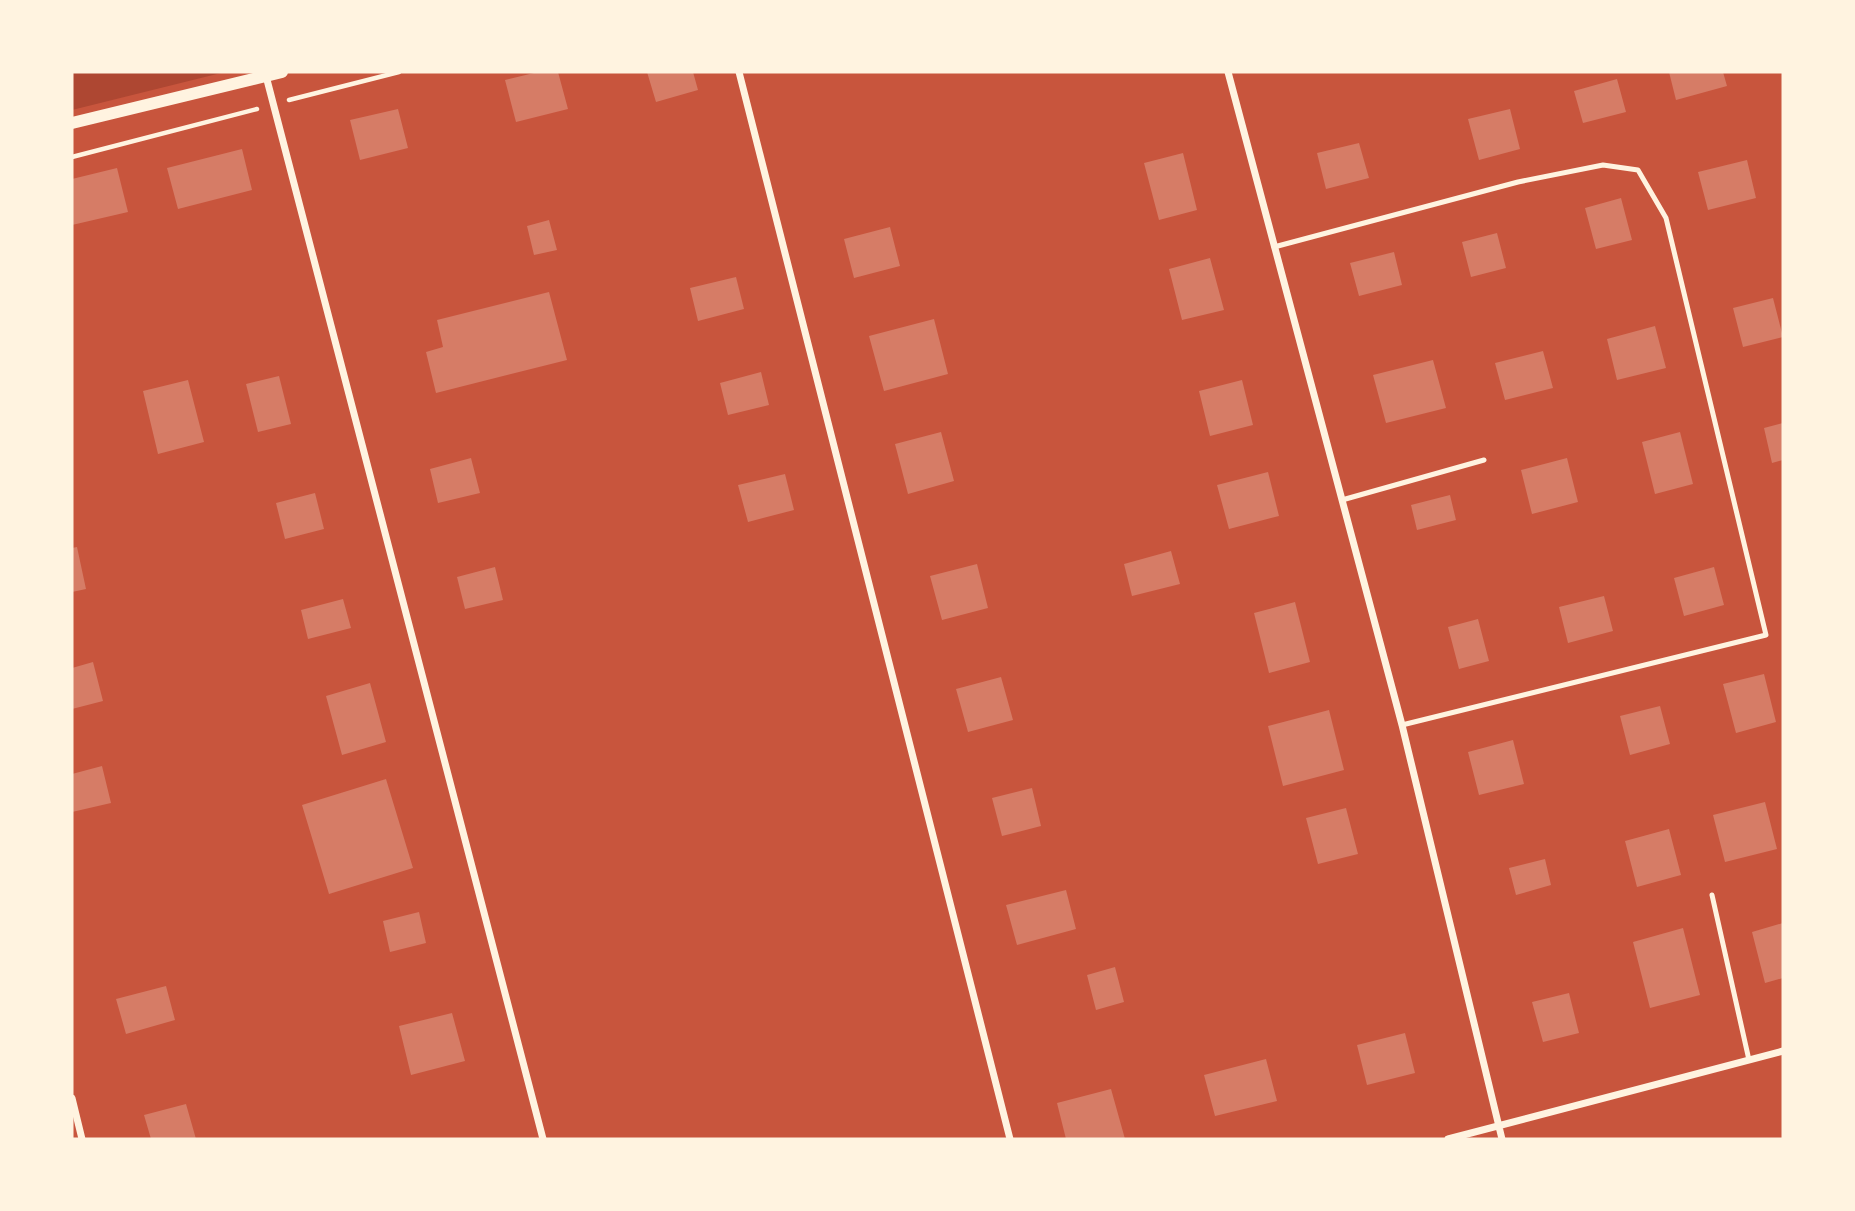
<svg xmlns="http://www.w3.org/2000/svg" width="1855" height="1211" font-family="'DM Sans',sans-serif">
<rect width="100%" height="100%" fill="#c8553d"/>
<path fill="#ae4732" d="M72 72H225L72 110Z"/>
<path fill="#d67c66" d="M538 72H558L568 109 516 122 505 80Z
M647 72H693L698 90 656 102Z
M1669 72H1723L1727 86 1676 100Z
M1617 79 1626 112 1583 123 1574 91Z
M398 109 408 148 360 160 350 120Z
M1510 109 1520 149 1479 160 1468 119Z
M1359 143 1369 178 1326 189 1317 153Z
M242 149 252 190 178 209 167 168Z
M1183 153 1197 210 1159 220 1144 163Z
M1747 160 1756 198 1708 210 1698 172Z
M117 168 128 212 72 225V179Z
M1621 198 1632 240 1596 249 1585 208Z
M549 220 557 250 534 255 527 226Z
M890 227 900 266 854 278 844 239Z
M1497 233 1506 268 1471 277 1462 242Z
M1394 252 1402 285 1359 296 1350 263Z
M1210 258 1224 310 1182 320 1169 269Z
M736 277 744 309 698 321 690 288Z
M549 292 567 360 436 393 426 352 443 347 437 320Z
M1773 298 1783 337 1743 347 1733 308Z
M934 319 948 374 884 391 869 336Z
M1655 326 1666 368 1617 380 1607 339Z
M1543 351 1553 388 1505 400 1495 363Z
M1433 360 1446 408 1386 423 1373 375Z
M761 372 769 405 728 415 720 383Z
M279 376 291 424 258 432 246 384Z
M188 380 204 442 158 454 143 391Z
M1242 380 1253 425 1210 436 1199 391Z
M1783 423V460L1772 463 1764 428Z
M941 432 954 481 908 494 895 444Z
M1680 432 1693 484 1655 494 1642 442Z
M471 458 480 493 438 503 430 469Z
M1567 458 1578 502 1532 514 1521 470Z
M1268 472 1279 516 1229 529 1217 485Z
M785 474 794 510 748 522 738 485Z
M315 493 324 529 285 539 276 503Z
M1450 495 1456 520 1417 530 1411 505Z
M77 547 86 589 72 592V548Z
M1171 551 1180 584 1132 596 1124 564Z
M977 564 988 608 942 620 930 576Z
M495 567 503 600 465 609 457 577Z
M1714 567 1724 605 1684 616 1674 578Z
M1604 596 1613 631 1568 643 1559 607Z
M343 599 351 628 308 639 301 610Z
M1295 602 1310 662 1269 673 1254 613Z
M1478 619 1489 661 1459 669 1448 627Z
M93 662 103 701 72 709V668Z
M1764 674 1776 722 1736 733 1723 684Z
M1001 677 1013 720 968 732 956 689Z
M370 683 386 742 342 755 326 696Z
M1660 706 1670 744 1630 755 1620 716Z
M1329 710 1344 770 1283 786 1268 726Z
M1513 740 1524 784 1479 795 1468 752Z
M102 766 111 803 72 812V774Z
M386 779 413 868 329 894 302 805Z
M1032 788 1041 826 1002 836 992 798Z
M1765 802 1777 849 1725 862 1713 815Z
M1346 808 1358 854 1318 864 1306 818Z
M1669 829 1681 875 1637 887 1625 841Z
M1545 859 1551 885 1516 895 1509 868Z
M1066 890 1076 929 1017 945 1006 905Z
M419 912 426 943 390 952 383 921Z
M1783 923V978L1765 983 1752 932Z
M1683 928 1700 995 1650 1008 1633 942Z
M1115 967 1124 1002 1096 1010 1087 975Z
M166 986 175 1020 126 1034 116 999Z
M1569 993 1579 1033 1543 1042 1532 1002Z
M452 1013 465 1061 411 1075 399 1026Z
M1405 1033 1415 1073 1367 1085 1357 1045Z
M1266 1059 1277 1101 1215 1116 1204 1075Z
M1111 1089 1125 1139H1066L1057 1103Z
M186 1104 196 1139H151L144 1115Z"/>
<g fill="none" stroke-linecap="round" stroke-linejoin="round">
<path stroke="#fff3e0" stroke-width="4.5" d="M289 100 399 72
M72 157 257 109"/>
<path stroke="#fff3e0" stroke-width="5" d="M1274 247 1518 182 1603 165 1638 170 1666 218 1766 635 1402 725
M1342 500 1484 460
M1712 895 1749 1060"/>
<path stroke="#fff3e0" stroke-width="7" d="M739 72 1010 1139
M1228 72 1402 725 1502 1139
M266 76 543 1139
M72 1098 82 1139
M1448 1139 1783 1051"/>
<path stroke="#fff3e0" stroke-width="12" d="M72 123 282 72"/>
</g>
<rect width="1855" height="1211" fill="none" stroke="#fff3e0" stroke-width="147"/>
</svg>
